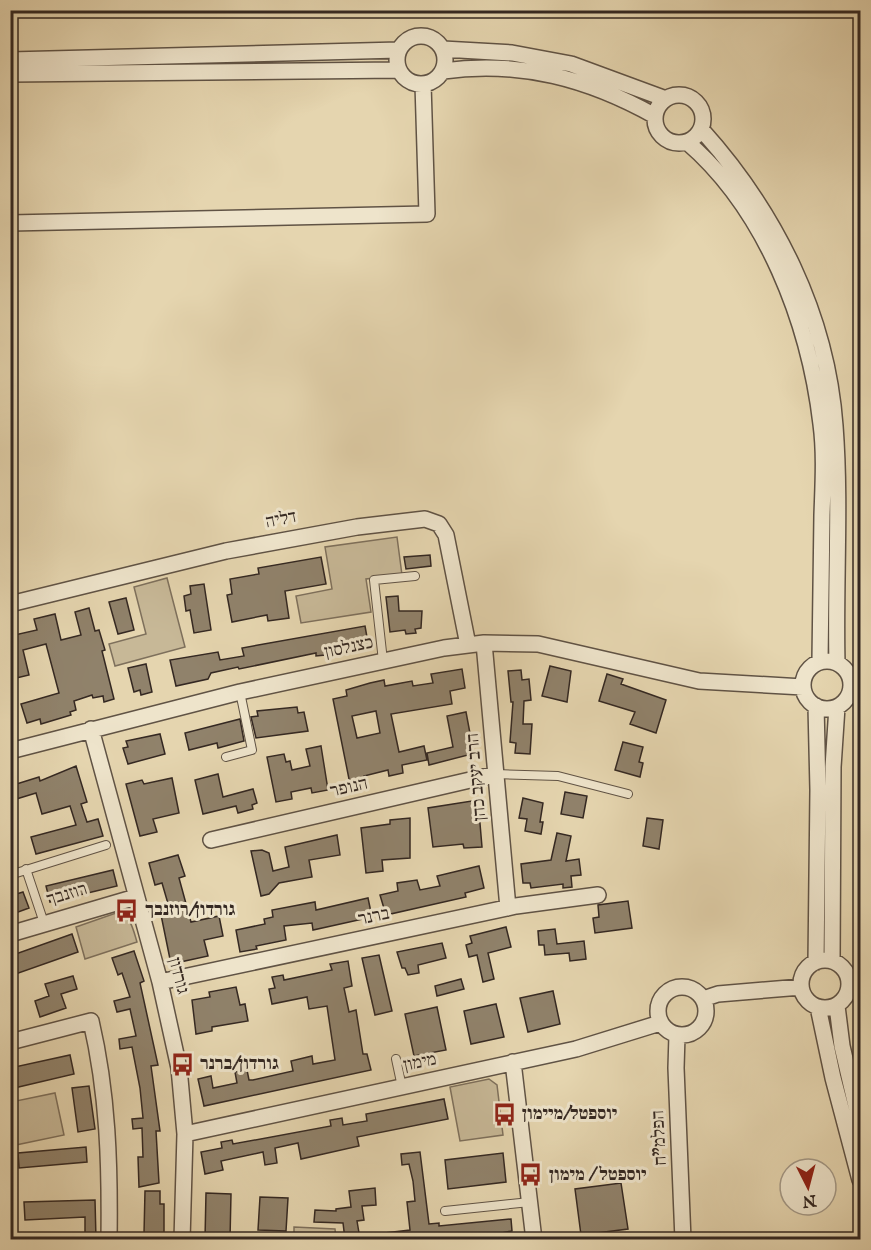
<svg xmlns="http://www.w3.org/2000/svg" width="871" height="1250" font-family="'IM FELL English','Frank Ruhl Libre',serif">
<rect width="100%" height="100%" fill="#e5d5af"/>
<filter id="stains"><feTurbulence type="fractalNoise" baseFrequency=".00333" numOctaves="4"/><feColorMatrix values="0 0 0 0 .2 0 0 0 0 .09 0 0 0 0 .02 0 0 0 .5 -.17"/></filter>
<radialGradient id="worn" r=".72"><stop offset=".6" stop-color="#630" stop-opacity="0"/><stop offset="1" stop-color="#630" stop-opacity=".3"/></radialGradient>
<path fill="#c7b897" stroke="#7e705c" stroke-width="1.5" d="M397 537 402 575 366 579 371 612 301 623 296 596 332 589 325 547Z
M167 578 185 647 115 666 109 644 146 634 134 587Z
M116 913C131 915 133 929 137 942L85 959 76 927Z
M489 1079 497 1085 503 1135 460 1141 450 1087Z
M55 1093 64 1135 11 1146V1102Z
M294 1227 335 1229 336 1239H294Z"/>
<path fill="#90826b" stroke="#342822" stroke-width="1.5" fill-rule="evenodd" d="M430 555 431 566 406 569 404 557Z
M321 557 326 584 285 591 289 618 268 621 267 615 232 622 227 595 232 594 230 579 259 574 258 568Z
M204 584 211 630 194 633 190 610 186 611 184 596 191 594 190 586Z
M398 596 399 611H422L421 628 415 629 416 633 406 634 405 630 390 632 386 597Z
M126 598 134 630 118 634 109 602Z
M89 608 95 631 99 630 105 650 102 651 114 699 104 702 103 696 93 698 92 695 74 701 76 710 70 712 71 715 41 724 40 719 27 723 21 704 59 693 46 644 23 650 29 675 12 679 10 636 37 630 34 619 55 614 61 640 81 635 75 612Z
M365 626 368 643 325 650V655L316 656V653L239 669 238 667 211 673 208 679 176 686 170 660 218 652 220 660 244 656 242 648Z
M146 664 152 692 141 695 140 690 134 692 128 668Z
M550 666 571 671 567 702 542 696Z
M462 669 465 688 450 691 452 704 391 714 399 752 424 746 427 760 402 765 403 773 389 776 388 770 364 776 365 780 350 784 333 699 347 696 346 690 370 683 384 680 385 686 412 681 413 686 433 683 431 674ZM376 711 380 733 357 738 352 716Z
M521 670 522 680 529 679 531 700 524 701 523 724H532L530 754 515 753 516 743 510 742 513 702H511L508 671Z
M607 674 623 679 621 684 666 700 656 733 630 724 635 712 599 701Z
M297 707 298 713 304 712 308 731 256 738 251 717 258 716 257 711Z
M466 712 472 744 467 745 468 755 429 765 427 753 453 747 447 716Z
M240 719 244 741 218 748 217 743 189 750 185 733Z
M160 734 165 754 128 764 123 748 128 747 126 741Z
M623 742 643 747 639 762 643 763 640 777 615 770Z
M321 746 328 790 312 793 311 788 291 792 292 799 276 802 267 757 284 754 286 762 290 761 292 770 310 766 306 749Z
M76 766 87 802 81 804 87 822 98 819 103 836 36 854 31 837 76 825 70 806 42 814 36 793 10 801V786L39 777 40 781Z
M218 774 223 797 253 789 257 803 252 805 253 809 238 813 236 806 203 814 195 780Z
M172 778 179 813 153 819 157 832 140 836 126 784 142 780 144 784Z
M565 792 587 796 583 818 561 814Z
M523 798 543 803 540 822H543L541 834 525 831 527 819 519 818Z
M478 800 482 847 464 848 463 844 433 847 428 808Z
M410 818V858L382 860 383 871 366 873 361 828 390 824V820Z
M647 818 663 820 659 849 643 846Z
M557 833 571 836 566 861 579 859 581 875 571 876 572 887 563 888V884L531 888 530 883H523L521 864 551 860Z
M337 835 340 855 309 860 312 877 279 883 269 894 261 896 251 851 262 850 269 853 273 871 289 867 285 847Z
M178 855 185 876 179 878 191 922 219 916 223 936 204 940 208 956 171 964 160 910 169 907 162 883 155 885 149 863Z
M479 866 484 888 465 893 466 897 386 915 380 895 398 891 397 883 417 880 420 890 440 886 437 876Z
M113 870 117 886 50 902 46 886Z
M23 892 29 908 10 915V896Z
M368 898 372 917 313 930 312 923 284 926 286 940 256 946 257 949 240 952 236 930 265 924 264 919 273 917 272 910 315 902 316 910Z
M628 901 632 928 595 933 593 918 599 917 598 905Z
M506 927 511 947 488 953 494 979 483 982 477 955 469 957 466 945 472 943 470 936Z
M555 929 557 944 584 941 586 959 570 961 569 953 545 955 544 945H539L538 931Z
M72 934 78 952 10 976V956Z
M442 943 446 958 418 965 419 973 408 975 405 968H402L397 952Z
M134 951 144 981 140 983 158 1065 151 1066 160 1131H156L159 1183 139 1187 138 1157H143L142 1128 133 1129 132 1119 143 1118 140 1088 132 1047 120 1049 119 1039 136 1036 130 1009 117 1012 114 1001 130 997 122 973 118 975 112 958Z
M379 955 392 1011 375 1015 362 958Z
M348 961 352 986 344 988 349 1012 356 1010 363 1054H367L371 1070 204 1106 198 1079 211 1076 213 1088 237 1083 235 1072 247 1070 249 1080H253L293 1071 291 1061 312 1056 313 1064 335 1060 327 1006 309 1009 307 997 272 1004 269 989 275 988 272 977 283 975 284 980 332 970 330 964Z
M73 976 77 989 61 994 66 1008 40 1017 35 1001 49 996 45 984Z
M461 979 464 989 437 996 435 986Z
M236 987 240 1005 245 1004 248 1021 212 1027V1031L196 1034 192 1000 210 997 209 992Z
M553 991 560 1024 528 1032 520 998Z
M496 1004 504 1037 471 1044 464 1011Z
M437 1007 446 1050 414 1056 405 1014Z
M70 1055 74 1074 10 1089V1068Z
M89 1086 95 1129 78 1132 72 1088Z
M444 1099 448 1119 357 1137 359 1146 301 1159 298 1143 275 1148 277 1163 265 1165 263 1152 221 1161 223 1170 205 1174 201 1152 222 1148 221 1142 232 1140 233 1144 331 1126 330 1120 342 1118 343 1125 367 1121 366 1114Z
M86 1147 87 1162 19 1168 18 1153Z
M420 1152 429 1224 439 1223V1226L511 1219 512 1231 501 1233 502 1239H489L488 1235 464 1239H385V1233L410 1230 407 1202 415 1201 413 1181 409 1164 402 1165 401 1154Z
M503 1153 506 1182 448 1189 445 1160Z
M621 1183 628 1229 581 1235 575 1189Z
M375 1188 376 1205 362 1206 364 1220 357 1221 360 1239H345L343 1223 314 1222 315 1210 336 1211V1209L351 1207 349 1191Z
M145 1191H160V1204H164V1234H144Z
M206 1193 231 1194 230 1239H205Z
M260 1197 288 1198 286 1231 258 1230Z
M95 1200 96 1239H85V1217L25 1220 24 1202Z"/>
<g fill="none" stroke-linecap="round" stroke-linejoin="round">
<defs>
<path id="service" d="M383 661 374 580 415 576
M226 757 252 750 240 692
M496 774 558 776 628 794
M26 869 44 923
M10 875 106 845
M396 1059 402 1087
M445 1211 530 1202"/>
<path id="minor" d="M397 60a24 24 0 1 1 48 0a24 24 0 1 1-48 0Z
M443 49 512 53 571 64 666 99
M10 60 399 50
M443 71C520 60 589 79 655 116
M10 74 399 70
M655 119a24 24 0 1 1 48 0a24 24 0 1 1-48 0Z
M701 129C775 211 827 314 835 426 841 504 835 584 837 663
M687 142C766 210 809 322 821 424 825 454 823 485 822 515 821 564 821 613 820 661
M10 223 427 214 423 84
M10 604 226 551 357 527 425 519 439 524 446 535 468 645
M484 643 508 908
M803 685a24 24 0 1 1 48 0a24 24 0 1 1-48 0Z
M91 729 160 982 179 1068 185 1134 182 1240
M10 751 240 692 444 648 484 643 538 644 699 681 803 687
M211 840 496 774
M10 934 136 897
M801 984a24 24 0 1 1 48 0a24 24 0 1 1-48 0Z
M832 961 833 767 837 707
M816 962 818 790 816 706
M160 982 516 906 598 895
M658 1011a24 24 0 1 1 48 0a24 24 0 1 1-48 0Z
M703 999 718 994 801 987
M837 1006 842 1046 860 1123
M818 1007 833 1078 860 1180
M677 1035 676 1068 683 1240
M10 1042 91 1021C108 1094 110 1165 109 1240
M513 1062 534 1240
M185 1134 576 1049 660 1023"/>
</defs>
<use href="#service" stroke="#605345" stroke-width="10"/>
<use href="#minor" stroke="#605345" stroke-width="18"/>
<use href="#service" stroke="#eee4cb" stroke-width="8"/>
<use href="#minor" stroke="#eee4cb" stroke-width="15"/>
</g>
<defs>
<symbol id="bus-bare" viewBox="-9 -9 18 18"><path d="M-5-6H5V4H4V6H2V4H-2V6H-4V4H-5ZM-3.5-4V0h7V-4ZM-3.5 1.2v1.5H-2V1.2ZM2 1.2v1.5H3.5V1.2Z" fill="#8f2418" stroke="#eee4cb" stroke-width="2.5" paint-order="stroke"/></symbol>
</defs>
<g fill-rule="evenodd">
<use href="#bus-bare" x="110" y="894" width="33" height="33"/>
<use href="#bus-bare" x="166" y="1048" width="33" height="33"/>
<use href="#bus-bare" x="488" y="1098" width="33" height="33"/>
<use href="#bus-bare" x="514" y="1158" width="33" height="33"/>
</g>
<g text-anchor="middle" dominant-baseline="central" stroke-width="6" stroke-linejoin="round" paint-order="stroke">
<g font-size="18" fill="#342822" stroke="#eee4cb">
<text transform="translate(281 520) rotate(-11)">דליה</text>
<text transform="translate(349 648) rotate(-12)">כצנלסון</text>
<text transform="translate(477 777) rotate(-95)">הרב יעקב כהן</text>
<text transform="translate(349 788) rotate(-13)">הנופר</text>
<text transform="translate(67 895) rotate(-17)">רוזנבך</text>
<text transform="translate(374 917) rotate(-12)">ברנר</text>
<text transform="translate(178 976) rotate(75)">גורדון</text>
<text transform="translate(420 1063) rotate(-12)">מימון</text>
<text transform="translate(660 1138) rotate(-93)">הפלמ"ח</text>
</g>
<g font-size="18" font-weight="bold" fill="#342822" stroke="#eee4cb" text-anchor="start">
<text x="145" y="910">גורדון/רוזנבך</text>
<text x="200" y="1064">גורדון/ברנר</text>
<text x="522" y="1114">יוספטל/מיימון</text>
<text x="549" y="1175">יוספטל / מימון</text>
</g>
</g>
<rect width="871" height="1250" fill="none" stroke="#e5d5af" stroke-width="36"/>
<rect x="12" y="12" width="847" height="1226" fill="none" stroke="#342822" stroke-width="3"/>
<rect x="18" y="18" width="835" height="1214" fill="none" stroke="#342822" stroke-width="1.5"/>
<g transform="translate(808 1187) rotate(174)"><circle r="28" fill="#eee4cb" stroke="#a49987" stroke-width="1.5"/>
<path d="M0-4.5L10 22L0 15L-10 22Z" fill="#8f2418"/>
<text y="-9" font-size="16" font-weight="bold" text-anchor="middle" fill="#342822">N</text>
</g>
<rect width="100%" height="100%" filter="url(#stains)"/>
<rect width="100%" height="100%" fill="url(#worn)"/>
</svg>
